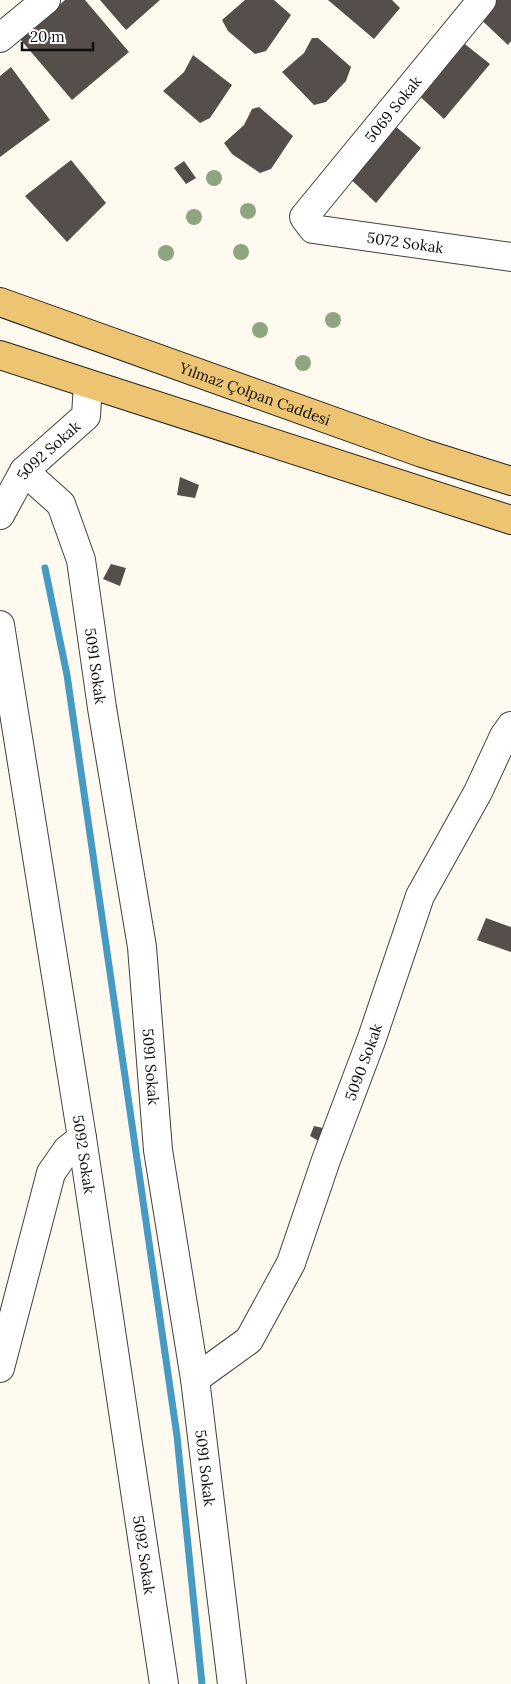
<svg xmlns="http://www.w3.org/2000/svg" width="511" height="1684" font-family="Lora,serif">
<rect width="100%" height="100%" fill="#fefaf0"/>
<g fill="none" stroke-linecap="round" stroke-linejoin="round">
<path stroke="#479ac1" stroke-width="7" d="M45 568 67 675 177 1436 202 1684"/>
</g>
<path fill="#554e4b" d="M65 0H85L129 52 72 100 20 39Z
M100 0H160L126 30Z
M245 0H274L291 15 266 51 255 54 228 31 222 20Z
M328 0H392L400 8 374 39Z
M486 0H511V41L508 45 474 13Z
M456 37 490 64 444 119 411 88Z
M312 38H318L351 67 346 81 326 102 314 105 282 72 304 53Z
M193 55 232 85 210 118 200 123 163 91 184 72Z
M11 67 50 120 0 157V76Z
M259 107 293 136 271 169 260 173 232 154 224 143 244 125 252 109Z
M388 120 421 148 376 203 343 172Z
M71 160 106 203 67 242 25 196Z
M184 161 196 178 186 184 174 168Z
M180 477 199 485 195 498 177 495Z
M111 564 126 568 120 586 103 579Z
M486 918 511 927V952L477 940Z
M336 1093H342L326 1145 310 1136 314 1126 323 1128Z"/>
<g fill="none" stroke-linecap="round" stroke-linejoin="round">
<defs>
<g id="minor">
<path id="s1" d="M482 0 304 217 313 229 511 257"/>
<path d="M0 38 46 0"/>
<path id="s2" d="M24 471 61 504 81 560 102 708 142 947 158 1150 195 1379 232 1684"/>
<path id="s3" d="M0 515 24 471 86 416 88 384"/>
<path id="s4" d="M0 625 82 1138 164 1684"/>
<path d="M0 1368 51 1173 67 1150 82 1138"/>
<path id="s5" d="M195 1379 249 1340 291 1263 326 1160 372 1038 420 896 478 792 504 736 511 726"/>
</g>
<g id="major">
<path id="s6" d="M0 302 422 453 511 481"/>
<path d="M0 355 511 520"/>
</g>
</defs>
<use href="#minor" stroke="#414141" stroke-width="30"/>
<use href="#major" stroke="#1f1f1f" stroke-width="30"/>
<use href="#minor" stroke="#fff" stroke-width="28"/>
<use href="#major" stroke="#ecc472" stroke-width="28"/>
</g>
<g fill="#8fa580">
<circle cx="214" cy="178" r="8"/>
<circle cx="248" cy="211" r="8"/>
<circle cx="194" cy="217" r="8"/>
<circle cx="241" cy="252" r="8"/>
<circle cx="166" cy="253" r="8"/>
<circle cx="333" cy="320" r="8"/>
<circle cx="260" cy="330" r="8"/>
<circle cx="303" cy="363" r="8"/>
</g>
<g text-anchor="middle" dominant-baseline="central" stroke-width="5" stroke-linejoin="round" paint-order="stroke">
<g font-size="15" fill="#0e0e0e" stroke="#fff">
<text transform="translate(393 109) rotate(-51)">5069 Sokak</text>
<text stroke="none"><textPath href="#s1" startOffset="389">5072 Sokak</textPath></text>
<text stroke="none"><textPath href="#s6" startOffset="271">Yılmaz Çolpan Caddesi</textPath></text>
<text stroke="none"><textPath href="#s3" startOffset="82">5092 Sokak</textPath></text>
<text stroke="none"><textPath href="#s2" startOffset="216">5091 Sokak</textPath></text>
<text stroke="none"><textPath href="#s5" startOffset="368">5090 Sokak</textPath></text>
<text stroke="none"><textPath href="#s2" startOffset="621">5091 Sokak</textPath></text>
<text stroke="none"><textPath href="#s4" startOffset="536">5092 Sokak</textPath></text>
<text stroke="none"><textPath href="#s2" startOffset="1026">5091 Sokak</textPath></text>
<text stroke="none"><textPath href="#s4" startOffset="941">5092 Sokak</textPath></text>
</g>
</g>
<path d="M22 42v8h71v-8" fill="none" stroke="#0e0e0e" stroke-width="2.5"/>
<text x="30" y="42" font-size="15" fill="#0e0e0e" stroke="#ffffff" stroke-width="4" paint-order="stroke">20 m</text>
</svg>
